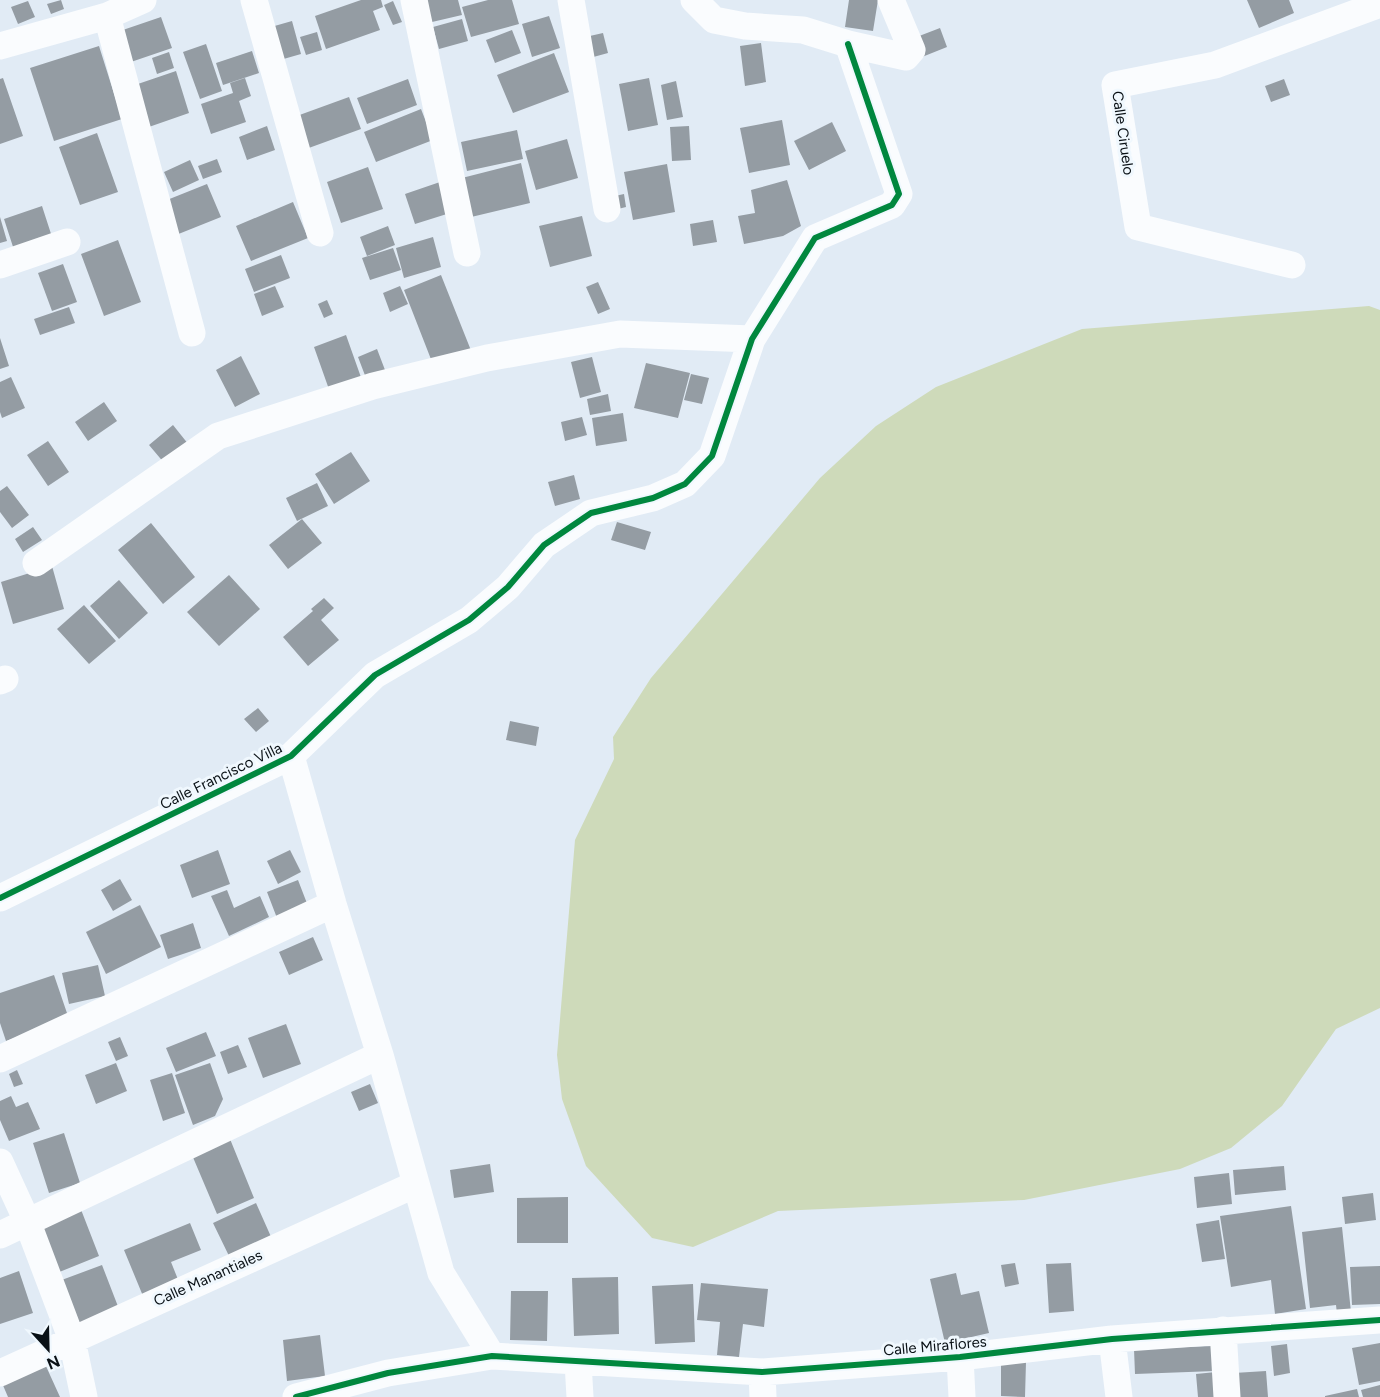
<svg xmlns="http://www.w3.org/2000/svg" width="1380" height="1397" font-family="Figtree,sans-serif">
<rect width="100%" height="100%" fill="#e1ebf5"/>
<path fill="#cedaba" d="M1369 306 1380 310V1008L1336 1029 1282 1106 1231 1148 1180 1169 1024 1200 778 1211 693 1247 652 1238 586 1166 562 1099 557 1055 575 840 614 759 613 737 651 678 820 478 876 426 936 387 1082 329Z"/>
<path fill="#949ca3" d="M61 0 64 9 51 14 47 4Z
M361 0H381L383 7 373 11 380 30 326 49 315 16Z
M426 0H458L462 15 432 22Z
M488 0H512L519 24 471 37 462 7Z
M849 0H878L873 31 845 27Z
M1247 0H1289L1294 13 1259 28Z
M28 1 35 17 18 24 11 7Z
M393 1 402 22 393 25 384 5Z
M549 16 560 48 532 57 522 24Z
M161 17 172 48 128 63 117 32Z
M462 19 468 41 439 49 433 27Z
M292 21 301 54 280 60 271 27Z
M940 28 947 47 922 57 914 38Z
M512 30 521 53 495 63 486 40Z
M317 32 322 50 306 55 300 37Z
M603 33 608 53 586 59 581 38Z
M761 43 766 82 745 86 740 46Z
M206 44 222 91 200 99 183 52Z
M99 46 122 119 54 141 30 68Z
M252 51 259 73 223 85 216 63Z
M169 52 174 68 157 74 152 58Z
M554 53 569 92 513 113 497 75Z
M176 71 189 113 146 128 132 86Z
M3 78 23 136 0 144V79Z
M245 78 251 96 239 101 246 122 211 134 201 104 233 93 230 83Z
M649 78 658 125 628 131 619 84Z
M408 79 417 105 367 124 357 98Z
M1284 79 1290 95 1271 102 1265 86Z
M676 81 683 117 667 120 661 85Z
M349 97 361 129 306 149 294 117Z
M421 109 433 140 376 162 364 132Z
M782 120 790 165 749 173 740 128Z
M832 122 846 151 809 170 794 141Z
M267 126 275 150 247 160 239 137Z
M689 126 691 160 672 161 670 127Z
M517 130 523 159 467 171 461 142Z
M97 133 118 192 80 205 59 147Z
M567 139 578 178 536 190 525 151Z
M217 159 222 172 203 179 198 166Z
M190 160 199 180 173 192 164 172Z
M521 163 530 203 467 218 458 179Z
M667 164 675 212 633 220 624 172Z
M368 167 383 209 341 223 327 182Z
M787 180 801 226 783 236 744 244 738 216 755 213 751 190Z
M440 182 450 213 415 224 405 194Z
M207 184 221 217 176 235 162 202Z
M624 194 626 207 618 209 615 196Z
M293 202 308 238 251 261 236 226Z
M42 206 53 240 15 253 4 219Z
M582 216 592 256 550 267 539 226Z
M0 217 7 241 0 243Z
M713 220 717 242 693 246 690 224Z
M388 226 395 245 367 256 360 237Z
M433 237 441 267 404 278 396 248Z
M118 240 141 302 104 316 81 254Z
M393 248 401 270 370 280 362 258Z
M281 255 290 278 254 292 245 269Z
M63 264 77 302 52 311 38 273Z
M441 275 472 353 434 367 404 290Z
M598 282 610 309 598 314 586 287Z
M275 286 284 307 262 316 254 294Z
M400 286 408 304 390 312 383 293Z
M327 300 333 314 324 318 318 304Z
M69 307 75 323 40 335 34 319Z
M346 335 363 383 331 395 314 347Z
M0 338 9 366 0 369Z
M377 349 385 370 366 378 358 357Z
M241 356 260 394 235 407 216 370Z
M592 357 601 392 580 398 571 362Z
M646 363 690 373 678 418 634 408Z
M691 374 709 378 702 404 684 400Z
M11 377 25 408 2 418 0 412V382Z
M608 394 611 411 590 415 587 399Z
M104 402 117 421 88 441 75 422Z
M623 413 627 441 596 446 592 418Z
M582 417 587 435 565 441 561 422Z
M173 425 189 445 165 464 149 445Z
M48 441 69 472 48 486 27 455Z
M351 452 370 481 334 504 315 474Z
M574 475 580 499 555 506 548 482Z
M317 483 328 506 297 521 286 498Z
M7 486 29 515 12 528 0 512V491Z
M302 519 322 543 288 569 269 545Z
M617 522 651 532 645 550 611 540Z
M151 523 195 577 163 604 118 550Z
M33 527 42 540 23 552 15 539Z
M52 566 64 609 13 624 1 582Z
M229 575 260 609 219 646 187 612Z
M119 580 148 613 119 639 90 606Z
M324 598 334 608 321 620 339 640 308 666 283 637 313 611 311 609Z
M84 605 116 641 89 664 57 629Z
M258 708 269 721 256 732 244 719Z
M510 721 539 727 536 746 506 740Z
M218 850 230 884 192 898 180 865Z
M290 850 301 872 278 884 267 861Z
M120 879 132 900 113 911 101 890Z
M298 880 308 906 277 918 267 892Z
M227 890 234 908 260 896 269 917 229 936 211 896Z
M140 905 161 947 106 974 86 932Z
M193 923 201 948 168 959 160 935Z
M313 937 323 960 289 975 279 952Z
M98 965 105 996 69 1004 62 973Z
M54 975 69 1019 6 1041 0 1023V993Z
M286 1024 301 1064 263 1078 248 1038Z
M206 1032 216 1056 176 1072 166 1048Z
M120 1037 128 1056 116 1061 108 1042Z
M238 1045 247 1067 228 1074 220 1052Z
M116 1063 127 1091 96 1104 85 1075Z
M210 1063 223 1099 215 1116 193 1125 175 1075Z
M17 1070 23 1084 14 1087 9 1074Z
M172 1073 185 1113 163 1121 150 1080Z
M370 1084 378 1103 359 1111 351 1092Z
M11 1096 16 1107 28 1102 40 1129 9 1141 0 1120V1101Z
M64 1133 80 1183 49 1193 33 1143Z
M230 1139 254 1198 217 1214 192 1155Z
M490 1164 494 1192 454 1198 450 1170Z
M1284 1166 1286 1190 1235 1195 1233 1170Z
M1229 1173 1232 1204 1197 1208 1194 1177Z
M1373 1193 1376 1220 1345 1224 1342 1197Z
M568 1197V1243H517V1198Z
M256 1203 272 1239 230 1258 213 1223Z
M1291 1206 1306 1309 1275 1314 1271 1280 1231 1287 1220 1216Z
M80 1207 99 1256 52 1275 33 1225Z
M1219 1220 1225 1259 1202 1262 1196 1224Z
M190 1223 201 1250 171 1262 179 1282 143 1296 124 1250Z
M1342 1227 1351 1312 1337 1314 1336 1305 1310 1308 1302 1232Z
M1015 1263 1019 1284 1005 1287 1001 1265Z
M1071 1263 1074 1311 1049 1313 1046 1264Z
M102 1265 119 1309 77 1326 59 1281Z
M1380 1266V1304L1352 1305 1350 1267Z
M19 1271 33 1313 0 1324V1278Z
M956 1273 961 1295 979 1291 989 1333 945 1343 930 1279Z
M618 1277 619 1334 574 1336 572 1278Z
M701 1283 768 1289 764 1327 743 1324 739 1357 717 1355 720 1322 697 1320Z
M693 1284 695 1342 655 1344 652 1286Z
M511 1291H548L547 1341 510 1340Z
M320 1335 325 1376 287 1381 283 1340Z
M1380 1343V1381L1359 1385 1352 1348Z
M1287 1344 1290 1373 1274 1376 1271 1346Z
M1214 1346 1215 1371 1135 1374 1134 1349Z
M1001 1361 1026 1362 1025 1397 1001 1396Z
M45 1364 60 1397H8L2 1383Z
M1266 1371 1268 1397H1236L1234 1373Z
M1216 1372 1218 1397H1198L1196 1374Z
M1380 1385V1397H1363L1361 1390Z
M1357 1389 1359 1397H1325V1396Z"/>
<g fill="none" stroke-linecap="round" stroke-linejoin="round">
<path stroke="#fafcfe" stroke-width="27" d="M254 0 320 233
M414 0 467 253
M571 0 607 209
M694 0 714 20 745 26 803 30 848 44 906 57 912 50 891 0
M107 16 192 333
M0 46 107 16 143 0
M0 265 67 242
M1292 265 1138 227 1115 85 1215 65 1380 4
M36 563 218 436 373 386 487 358 620 334 752 339
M0 681 5 679
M291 756 333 904 380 1055 441 1273 492 1356
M0 898 291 756 375 675 469 620 508 587 544 545 591 513 653 498 685 484 712 456 752 339 815 238 892 205 899 194 848 44
M0 1059 333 904
M0 1162 27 1221 72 1340 84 1397
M0 1235 380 1055
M1223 1330 1227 1397
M1112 1339 1119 1397
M960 1357 962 1397
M578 1362 580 1397
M762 1372 763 1397
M0 1373 416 1184
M296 1397 388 1373 492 1356 762 1372 960 1357 1112 1339 1380 1320"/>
<defs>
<path id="cycleway" d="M0 898 291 756 375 675 469 620 508 587 544 545 591 513 653 498 685 484 712 456 752 339 815 238 892 205 899 194 848 44
M296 1397 388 1373 492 1356 762 1372 960 1357 1112 1339 1380 1320"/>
</defs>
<use href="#cycleway" stroke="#f0f8fe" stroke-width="10"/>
<use href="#cycleway" stroke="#00873e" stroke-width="6"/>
</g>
<g text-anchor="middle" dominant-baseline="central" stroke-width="6" stroke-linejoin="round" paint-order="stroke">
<g font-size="15" fill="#0a1116" stroke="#f0f8fe">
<text transform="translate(1123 133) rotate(82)">Calle Ciruelo</text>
<text transform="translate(221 776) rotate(-26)">Calle Francisco Villa</text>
<text transform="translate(208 1278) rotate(-24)">Calle Manantiales</text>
<text transform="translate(935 1346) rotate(-5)">Calle Miraflores</text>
</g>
</g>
<g transform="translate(48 1349) rotate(158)" stroke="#f0f8fe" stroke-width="4.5" paint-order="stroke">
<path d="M0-4.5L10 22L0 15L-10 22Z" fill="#0a1116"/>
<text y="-9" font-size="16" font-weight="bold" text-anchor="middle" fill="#0a1116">N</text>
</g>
</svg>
